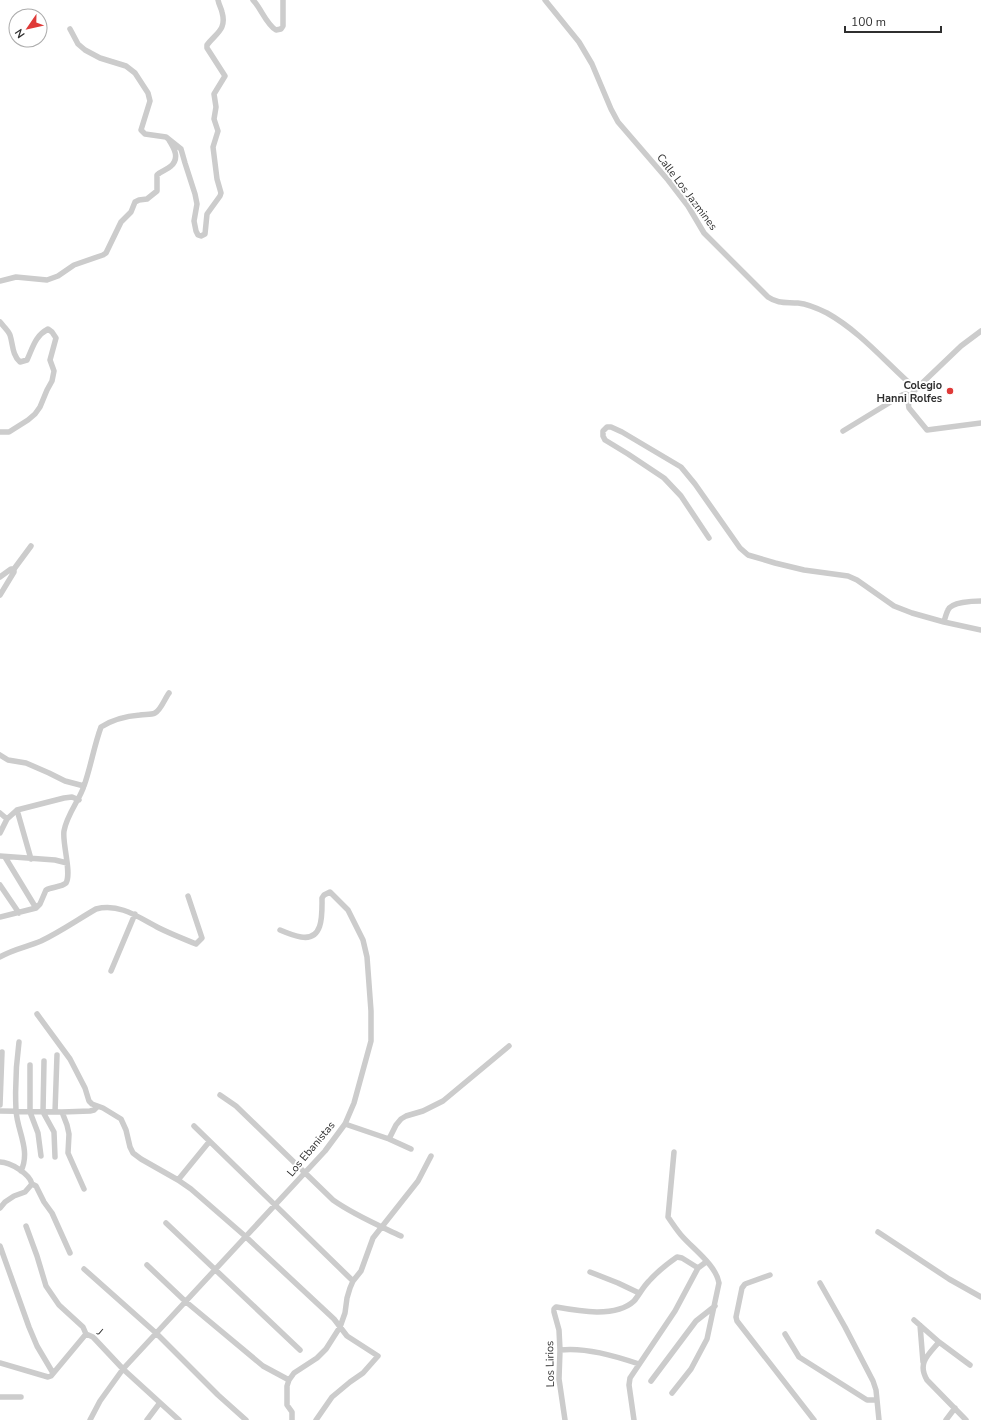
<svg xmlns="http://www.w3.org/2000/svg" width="981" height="1420" font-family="'Nunito Sans',sans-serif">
<rect width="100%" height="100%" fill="#fff"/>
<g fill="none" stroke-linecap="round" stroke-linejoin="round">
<path stroke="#ccc" stroke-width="5.5" d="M253 0C261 8 266 24 276 30L281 29 283 26V0
M545 0 579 42 592 64 611 109 618 122 668 180 688 206 704 233 768 297C778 304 786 302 798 303 808 304 817 308 827 313 861 332 887 364 916 389
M70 29 78 44 85 50 100 58 126 66 135 73 148 93 150 101 141 130 145 134 166 137 181 149 185 163 195 194 197 204 194 221 196 231 198 235 201 236 205 234 207 214 220 196 221 193 217 179 213 147 218 131 214 119 216 107 214 94 225 76 207 48V45C216 33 227 30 222 12 221 8 219 5 218 0
M0 281 16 277 47 280 58 276 74 265 103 255 106 253 121 222 131 212 135 202 139 200 147 199 157 191V175C161 171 167 170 171 166 180 158 174 148 169 140
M0 322C3 326 8 330 10 335 13 344 12 355 20 362L27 360C33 347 35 336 48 329L52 332 56 338 50 360 54 371 52 381 47 390 40 407 35 414 28 420 9 432H0
M981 331 961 346 916 389C911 395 907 400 909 408L927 430 981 423
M843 431 902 395 906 394 911 396
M709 538 681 496 664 478 628 454 605 440 603 436V431L607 427H611L622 432 681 467 695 484 740 548 748 555 775 563 804 570 848 576 857 580 894 606 912 613 944 622 981 630
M0 577 11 569H14
M0 595 14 572V569L31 546
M944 622C945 618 946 614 948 610 951 602 973 601 981 601
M0 755 8 760 26 763 49 773 65 781 84 786
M17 810 31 859
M0 813 7 819
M0 833 7 819 17 810 64 798 72 797 79 800
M0 856 55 860 67 863
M5 857 36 908
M0 885 19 913
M0 917 36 908 40 904 46 890C51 887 62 887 66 883 72 873 62 843 64 831 67 814 79 801 84 786 91 766 94 746 101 727 112 720 127 716 140 715 144 714 151 715 155 713 161 710 165 698 169 693
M0 957C13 949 27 947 41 941 60 932 77 920 96 909 120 903 138 917 159 928 171 934 184 939 196 944L202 938 188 896
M111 971 135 914
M37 1014 70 1059 85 1088 89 1101 92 1104 103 1108 121 1119 126 1130 130 1147 133 1153 141 1159 178 1180 191 1189 245 1236 334 1319 347 1336 378 1356 363 1373 350 1382 332 1397 316 1420
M19 1042C16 1064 15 1088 16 1110 17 1131 31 1150 21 1171
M44 1061 43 1112 54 1132 55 1157
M30 1065V1112L38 1133 41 1156
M220 1095 236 1106 333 1200C354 1215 378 1225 401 1236
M0 1105 2 1052
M0 1111 62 1112 90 1111 94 1110 97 1107
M55 1112 57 1055
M62 1112 67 1125 69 1134 68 1153 84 1189
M345 1124 389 1139 411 1149
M194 1126 353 1281
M389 1139 396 1125 401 1119 406 1116 423 1111 443 1101 509 1046
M0 1162C10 1162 30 1174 32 1184L25 1192 14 1196 5 1202 0 1208
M178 1180 209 1142
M32 1184 36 1186 44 1202 52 1213 70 1253
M166 1223 300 1350
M26 1226 37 1256 46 1286 59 1305 83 1327 86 1334
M878 1232 949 1279 981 1297
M0 1246 29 1327 37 1346 53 1373
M147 1265 185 1301 263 1366 289 1380
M84 1269 156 1333 218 1395 246 1420
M590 1272 618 1283 639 1293
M770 1275 745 1284 742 1288 736 1317 737 1321 814 1420
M820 1283 845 1327 873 1381 876 1390 879 1420
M914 1320 939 1342C928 1355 917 1363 927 1380L966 1420
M920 1325 923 1362
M86 1334 93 1337 123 1369 179 1420
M785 1334 799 1357 867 1400H876
M939 1342 970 1365
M560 1350C585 1347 615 1356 639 1364
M0 1363 48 1377 51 1376 86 1334
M651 1381 696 1321 715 1306
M672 1393 691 1369 707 1339 719 1283C716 1265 693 1249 681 1235 676 1229 672 1223 668 1217L674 1152
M0 1397H21
M90 1420 100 1401 123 1369 325 1151 345 1124 354 1103 371 1041V1011L367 957 363 940 348 910 330 892 324 895 322 898C322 913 324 941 301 937 294 936 287 933 280 930
M147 1420 159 1404
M292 1420V1412L287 1405V1386L289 1380 294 1373 317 1358 326 1349 340 1327 345 1313 347 1298 350 1288 353 1281 361 1271 373 1238 418 1181 431 1156
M565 1420 559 1379 560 1350 559 1330 554 1312V1309L556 1307C578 1311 616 1318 634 1301 639 1295 643 1287 649 1281 657 1272 667 1264 677 1257L682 1258 698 1268
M634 1420 629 1385 630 1378 675 1311 698 1268 706 1262
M946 1420 955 1408"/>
</g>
<circle fill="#df3a38" stroke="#fff" stroke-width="1.5" cx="950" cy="391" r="4"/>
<g text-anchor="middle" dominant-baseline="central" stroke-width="4" stroke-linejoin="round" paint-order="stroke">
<g font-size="11" fill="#2f2f2f" stroke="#fff">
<text transform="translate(687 192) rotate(53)">Calle Los Jazmines</text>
<text transform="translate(311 1149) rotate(-50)">Los Ebanistas</text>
<text transform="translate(100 1332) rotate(41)">J</text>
<text transform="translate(550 1364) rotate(-91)">Los Lirios</text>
</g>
<g font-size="11" font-weight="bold" fill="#2f2f2f" stroke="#fff" text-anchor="end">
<text x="942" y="385">Colegio<tspan x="942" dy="13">Hanni Rolfes</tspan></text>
</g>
</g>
<g transform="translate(28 28) rotate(236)"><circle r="19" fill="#ffffff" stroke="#acacac"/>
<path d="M0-3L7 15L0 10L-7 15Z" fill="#df3a38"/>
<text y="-6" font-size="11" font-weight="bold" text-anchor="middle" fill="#2f2f2f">N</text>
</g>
<path d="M845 26v6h96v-6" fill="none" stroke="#2f2f2f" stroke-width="2"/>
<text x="851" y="26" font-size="12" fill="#2f2f2f" stroke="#ffffff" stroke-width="3" paint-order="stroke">100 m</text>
</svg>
